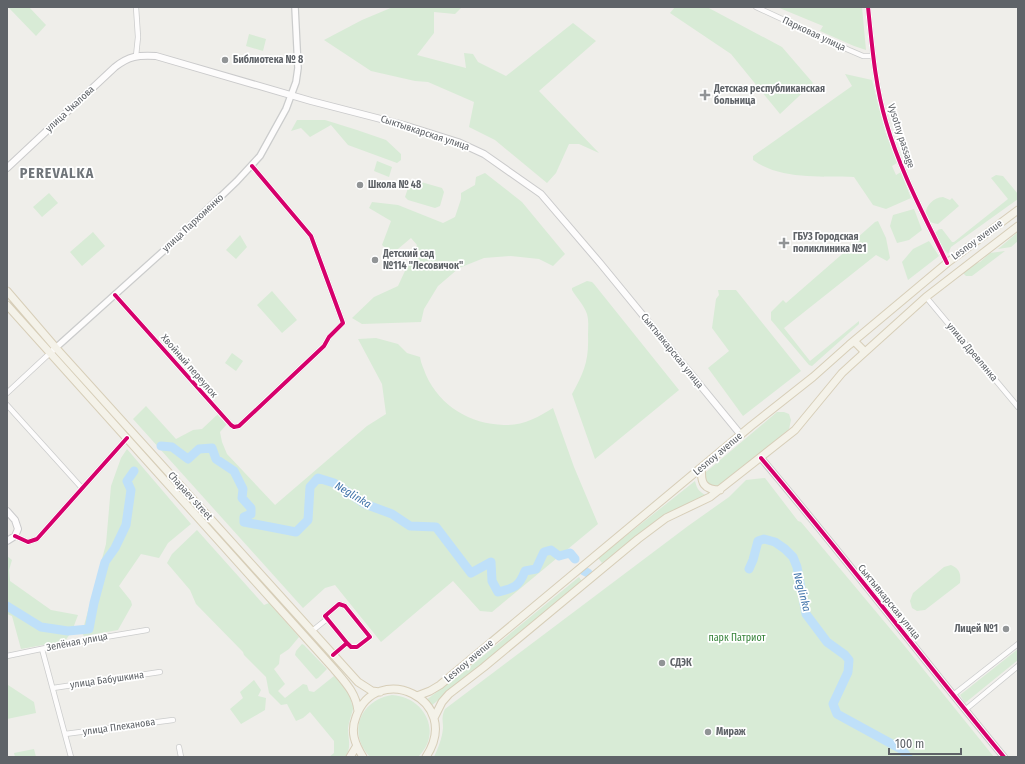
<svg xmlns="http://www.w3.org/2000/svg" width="1025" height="764" font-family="'Fira Sans Condensed',sans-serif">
<rect width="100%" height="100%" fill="#efeeea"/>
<path fill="#d8ebd6" d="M10 7H29L46 25 36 36 9 8Z
M393 7H462L455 14 434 12V33L417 55 466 68 464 53 473 54 478 62 506 76 573 23 596 41 539 91 599 153 579 144H569L556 173 547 183 495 140 469 127 474 102 428 82 415 81 371 71 324 40 362 20Z
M675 7H707L782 47 813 83 780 114 731 54 670 13Z
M777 7H862L866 50 854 46 820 31 823 26Z
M249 34 266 39 263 51 246 46Z
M845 74 872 80 885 131 897 163 892 166 896 175 901 172 911 198 886 209 873 205 854 177C822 176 780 180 753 160V156L852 86Z
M297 120H325L357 130 386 140 401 154V160L397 163 348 145 331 125 310 137 301 128 291 131Z
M377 161 392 167 389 177 374 171Z
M485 173 522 202 565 254 553 266 539 259 511 256 484 258 459 268 438 286 424 309 421 322 362 324 352 318 374 297 398 286 417 245 411 238 392 254 382 245 391 221 369 208 372 202 398 205 443 223 455 217 461 199V193L475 185 476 177Z
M996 175 1003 176 1018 194V199L951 247 948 254 943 248 935 234C937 230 939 229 942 229L952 242H954L1008 199 991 178Z
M414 180 442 188 444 192 440 206 435 208 408 200 405 197 410 182Z
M49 193 58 203 42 217 33 207Z
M943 197 950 200 952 198 959 206 938 224C917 222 926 198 943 197Z
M914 209 922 230 909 240 897 243 890 226 893 215Z
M878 221 886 238 890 258 887 261 876 255 784 328 810 361 859 321V324L812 366 809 365 771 320V312L783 300 786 303 848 249V246L875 222Z
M93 232 105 246 82 266 70 252Z
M1018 232V241L1011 247 998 249Z
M240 235 247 247 236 259 226 250Z
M929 241 939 256 908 280 902 262 913 249Z
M1005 251 972 276H966L963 273 973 264 980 262 990 253Z
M587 281 592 282 594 284 679 390 595 459 572 394C584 372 589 361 588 335 588 328 589 321 587 314 584 305 576 297 572 290V288Z
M718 290H736L801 371 743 416 708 368 729 351 712 328 716 299 719 295Z
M272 291 297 320 282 333 257 305Z
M376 338 398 344 407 353 420 357C421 364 424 369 426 375 440 406 470 424 504 425 522 426 539 417 553 408L574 467 598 524 492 612 480 611 453 581 381 642 335 585 325 588 303 608 133 419 146 406 176 439 193 430 202 429 218 414 227 424 220 432 222 442 227 454 275 505 367 426 386 414 382 384 358 339Z
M232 353 243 361 236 371 225 363Z
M777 412H784L789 414 791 420 789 429 719 488H711L704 480 706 472Z
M127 449 191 524 168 543 159 558 141 554 119 586 131 601 132 605 118 630 84 636 82 633 106 544 111 486 121 458Z
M765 478 798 521 801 522 903 644 994 757H434C438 748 442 739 443 728 443 720 441 717 445 709L688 526 729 497 746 480Z
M695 481C697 490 700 492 707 496L664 517 602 563 598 558Z
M197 530 264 605 269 603 299 637 289 649 280 655 279 664 274 669 285 684 278 691 285 698 303 684 307 685 309 691 314 692 334 676C342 685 350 692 352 705L354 706C352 713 349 721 348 728 348 739 352 748 345 757H329L334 753V741L310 712 303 718 296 721 287 704 281 705 269 693 266 677 244 655 243 652 196 604 190 590 167 563 172 554Z
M7 556 12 560 9 570 10 581 51 610 78 615 72 631 65 641 21 649 12 616 7 614Z
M951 565C960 569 961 574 960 583L925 610 917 611 912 608 910 601 913 593 944 567Z
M579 577 583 583 431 706 426 700 461 674Z
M302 644 304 645 327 669 318 678 316 679 295 655 296 651Z
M1018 649V660L965 703 960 695Z
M254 680 261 690 258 696 266 698 265 710 241 724 230 709 243 698 240 692Z
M7 685H8L34 702 36 713 7 719Z
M392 695C425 697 443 733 418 757H370C347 733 360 700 392 695Z
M34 749 36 757H15L14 753Z"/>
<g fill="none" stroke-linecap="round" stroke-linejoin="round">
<path stroke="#bfe0f9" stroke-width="9" d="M161 446 172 447 188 459 199 449 212 448 216 459 234 471 243 489 242 498 251 508V514L244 517V522L296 532 308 520 310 487 318 478 334 483 365 504 392 514 410 526 436 527 471 573 491 562 492 581 498 592C514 588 519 587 525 571L536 569 544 552 551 550 559 556 570 553 575 559
M749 569 753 560 758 541 764 539 775 542 785 549 793 557 797 567 806 614 827 642 845 655 849 660 848 672 833 704 837 714 901 749 908 757
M584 571 588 573
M7 606 41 627 68 631 89 629 94 603 105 562 115 548 126 525 131 490 127 481 134 471"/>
<defs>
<path id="minor" d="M756 7 849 50 863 56H873
M868 7C872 45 875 85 886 122 900 171 925 217 947 263
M136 56 138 37 136 7
M115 295 231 425 234 427 239 426 324 346 329 337 343 323 311 236 252 166
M926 297 1018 407
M7 393 50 353
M7 405 81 487
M15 536 28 542 37 539 127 438
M312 631 327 619
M42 649 71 757
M333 655 347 643 325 616 339 604 345 606 370 637 357 647H351L347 643
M7 656 70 643 147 630
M53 688 160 672
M953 695 1018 644
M965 710 1018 666
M65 734 173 720
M179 747 181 757"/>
<path id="tertiary" d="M50 353 169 246 237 181 260 156 286 109 296 82 298 68 295 7
M761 458C844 556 922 658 1004 757"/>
<path id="secondary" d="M7 168 115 67C129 56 138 55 156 56L311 101 404 125 458 142 484 154 541 194 600 263 741 435
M7 511 15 520 18 529 15 536 7 541"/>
<path id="primary" d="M7 291 56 348 358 682 372 691 380 692
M7 305 334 669C345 682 356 693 358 711
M854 341 865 352
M702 467C700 483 704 490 720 490
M417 696 430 691 440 685 751 426 813 377 849 345 947 263 1018 210
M434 718 442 702 449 694 484 667 638 539 666 518 710 497 795 430 842 373 854 362 926 297 1018 226
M350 757 356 747
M363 757C355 744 350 732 356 717 376 660 464 699 426 757"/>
</defs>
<use href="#minor" stroke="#cbcccc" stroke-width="6"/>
<use href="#tertiary" stroke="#cbcccc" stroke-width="8"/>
<use href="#secondary" stroke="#cacacb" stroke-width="8"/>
<use href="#primary" stroke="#d7ceb8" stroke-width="9"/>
<use href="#minor" stroke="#fdfcfc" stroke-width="4.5"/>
<use href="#tertiary" stroke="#fdfcfc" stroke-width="5.5"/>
<use href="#secondary" stroke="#fdfcfc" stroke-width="6"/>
<use href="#primary" stroke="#f4f2e9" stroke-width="7"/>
<path stroke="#8e44ad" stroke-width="3" stroke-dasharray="6 3" stroke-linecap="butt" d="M361 501H362"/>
<defs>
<path id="cycleway" d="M868 7C872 45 875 85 886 122 900 171 925 217 947 263
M115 295 231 425 234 427 239 426 324 346 329 337 343 323 311 236 252 166
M761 458C844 556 922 658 1004 757
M15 536 28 542 37 539 127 438
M333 655 347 643 325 616 339 604 345 606 370 637 357 647H351L347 643"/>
</defs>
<use href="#cycleway" stroke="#fff" stroke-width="6"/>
<use href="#cycleway" stroke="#d6006c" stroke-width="4"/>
</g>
<g fill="#919496" stroke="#fff" stroke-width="1.5">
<circle cx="225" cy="60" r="4"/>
<path d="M703 89h4v4h4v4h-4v4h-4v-4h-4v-4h4z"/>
<circle cx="360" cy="185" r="4"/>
<path d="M782 237h4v4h4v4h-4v4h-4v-4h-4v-4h4z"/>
<circle cx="375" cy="260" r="4"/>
<circle cx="1006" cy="629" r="4"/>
<circle cx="662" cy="663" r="4"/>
<circle cx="708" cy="732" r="4"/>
</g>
<g text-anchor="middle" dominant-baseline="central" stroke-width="3.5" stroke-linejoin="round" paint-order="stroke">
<g font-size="10" fill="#5f6368" stroke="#fff">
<text transform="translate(814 34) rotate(25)">Парковая улица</text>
<text transform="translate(70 109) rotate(-43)">улица Чкалова</text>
<text transform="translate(425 133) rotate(18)">Сыктывкарская улица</text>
<text transform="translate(901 136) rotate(72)">Vysotny passage</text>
<text transform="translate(193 223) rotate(-43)">улица Пархоменко</text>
<text transform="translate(977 240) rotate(-36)">Lesnoy avenue</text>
<text transform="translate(672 351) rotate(51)">Сыктывкарская улица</text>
<text transform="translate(972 352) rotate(50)">улица Древлянка</text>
<text transform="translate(189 366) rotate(49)">Хвойный переулок</text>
<text transform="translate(718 454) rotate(-40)">Lesnoy avenue</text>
<text transform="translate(190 496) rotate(48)">Chapaev street</text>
<text transform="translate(889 602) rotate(51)">Сыктывкарская улица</text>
<text transform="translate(77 642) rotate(-11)">Зелёная улица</text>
<text transform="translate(469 661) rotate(-40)">Lesnoy avenue</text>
<text transform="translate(107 680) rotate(-8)">улица Бабушкина</text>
<text transform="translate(119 727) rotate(-8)">улица Плеханова</text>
</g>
<g font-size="10" font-weight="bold" fill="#5f6368" stroke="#fff" text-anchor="start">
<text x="233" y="60">Библиотека № 8</text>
<text x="714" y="89">Детская республиканская<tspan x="714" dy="12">больница</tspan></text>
<text x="368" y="185">Школа № 48</text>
<text x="793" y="237">ГБУЗ Городская<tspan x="793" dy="12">поликлиника №1</tspan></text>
<text x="383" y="254">Детский сад<tspan x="383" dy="12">№114 "Лесовичок"</tspan></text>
<text x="998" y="629" text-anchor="end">Лицей №1</text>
<text x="670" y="663">СДЭК</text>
<text x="716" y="732">Мираж</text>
</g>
<g font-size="10" fill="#348238" stroke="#fff">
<text x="737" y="638">парк Патриот</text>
</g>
<g font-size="11" font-style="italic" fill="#4174aa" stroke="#fff">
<text transform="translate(353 495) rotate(31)">Neglinka</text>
<text transform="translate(802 592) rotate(75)">Neglinka</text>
</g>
<g font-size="14" font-weight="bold" letter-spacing="1" fill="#70757a" stroke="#fff">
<text x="57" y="173">PEREVALKA</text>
</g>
</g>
<rect width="1025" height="764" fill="none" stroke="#5f6368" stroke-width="16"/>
<path d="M889 748v6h72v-6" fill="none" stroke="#5f6368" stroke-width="2"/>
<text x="895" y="748" font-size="12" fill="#5f6368" stroke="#ffffff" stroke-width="3" paint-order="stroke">100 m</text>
</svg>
